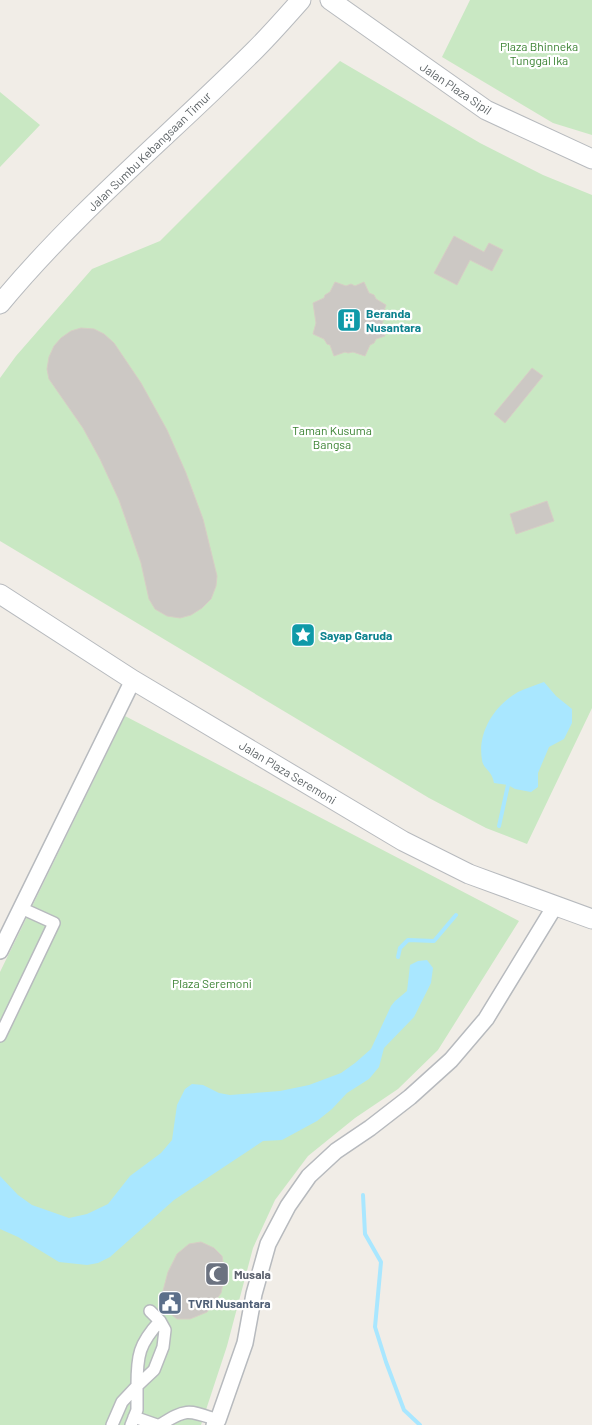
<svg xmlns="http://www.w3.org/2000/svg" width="592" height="1425" font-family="Barlow,sans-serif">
<rect width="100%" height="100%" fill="#f1ede7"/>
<path fill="#c9e8c3" d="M470 0H592V135L553 123 442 57Z
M340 61 480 143 543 175 592 195V708L527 844 486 828 429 798 0 541V378L16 356 92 269 160 241Z
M0 92 40 125 0 167Z
M125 716 519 921 438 1050 398 1089 355 1118 308 1156 275 1200 253 1248 227 1346 201 1425H0V972Z"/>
<path fill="#a9e7ff" d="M544 682 556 696 572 709V723L564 739 549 747 538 773V787L531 792 515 789 508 785 494 783C492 770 483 769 482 760 477 732 495 705 518 692 526 688 536 685 544 682Z
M427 960 433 968 431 983 414 1017 384 1048 379 1067 369 1079 347 1093 332 1109 317 1121 282 1140 263 1141 174 1200 110 1257 98 1263 87 1265 59 1262 18 1237 0 1229V1176L18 1195 32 1205 69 1218 87 1214 108 1204 130 1176 161 1153 172 1140 177 1105 185 1089 192 1084 203 1085 219 1093 230 1095 280 1091 309 1085 341 1073 355 1063 371 1049 391 1006 395 1001 407 991 410 965 418 961Z"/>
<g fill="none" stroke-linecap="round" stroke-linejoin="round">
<path stroke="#a9e7ff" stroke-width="4" d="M499 826 508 785
M398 957 400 948 408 940 434 941 456 915
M363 1195 365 1234 381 1262 375 1327 386 1362 404 1410 420 1425"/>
</g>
<path fill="#ccc8c4" stroke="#d6cec5" d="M454 236 484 252 489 243 503 250 492 271 470 260 457 285 434 273Z
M335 282 346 286 351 284 355 286 364 282 369 293 374 295 376 299 386 305 382 316 383 322 382 324 385 336 376 339 374 343 370 345 365 356 353 352 348 353 345 352 334 356 330 345 327 344 324 339 313 334 316 323 313 303 324 298 325 295 330 292Z
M81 328 94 329 104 334 114 343 141 383 167 430 186 473 203 519 217 576 216 586 211 599 202 608 191 615 180 618 167 616 155 609 149 599 141 563 119 500 100 459 83 428 49 379 47 369 49 357 54 346 61 338 71 331Z
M532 368 543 376 505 423 494 414Z
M547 501 554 521 516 534 510 514Z
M201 1242 214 1248 222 1256 225 1273 221 1293 207 1312 190 1319H177L167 1311 164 1303 163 1291 168 1272 177 1254 189 1244Z"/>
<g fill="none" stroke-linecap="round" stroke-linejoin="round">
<defs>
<path id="pedestrian" d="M0 1036 54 923 21 908
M134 1417 157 1425
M112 1425 122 1402 137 1386C137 1355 139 1344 160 1321
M131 1425 137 1410V1386L154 1370 163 1347 165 1330 160 1321 150 1311
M160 1425C187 1408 188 1410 218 1420"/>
<path id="minor" d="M0 951 133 680
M214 1425 218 1420 245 1343 254 1294 268 1244 288 1206 309 1176 336 1151 370 1128 410 1097 451 1060 486 1019 555 906"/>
<path id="tertiary" d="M330 0 486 110 592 159
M0 304C77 211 170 135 255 50 271 34 286 17 301 0
M0 594 133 680 403 841 469 874 592 919"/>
</defs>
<use href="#pedestrian" stroke="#b7babe" stroke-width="14"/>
<use href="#minor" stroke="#b7babe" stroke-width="18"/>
<use href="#tertiary" stroke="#b7babe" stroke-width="21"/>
<use href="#pedestrian" stroke="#fff" stroke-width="11"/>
<use href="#minor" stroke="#fff" stroke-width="15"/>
<use href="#tertiary" stroke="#fff" stroke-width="19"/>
</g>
<defs>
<symbol id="building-square" viewBox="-11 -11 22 22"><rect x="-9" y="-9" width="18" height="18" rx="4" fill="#0f9aa8" stroke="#fff"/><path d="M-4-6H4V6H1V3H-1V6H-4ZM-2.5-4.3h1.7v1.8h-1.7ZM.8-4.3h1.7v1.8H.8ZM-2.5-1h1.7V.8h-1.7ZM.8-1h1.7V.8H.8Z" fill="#fff"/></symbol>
<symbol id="sight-square" viewBox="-11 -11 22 22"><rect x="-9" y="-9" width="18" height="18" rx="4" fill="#0f9aa8" stroke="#fff"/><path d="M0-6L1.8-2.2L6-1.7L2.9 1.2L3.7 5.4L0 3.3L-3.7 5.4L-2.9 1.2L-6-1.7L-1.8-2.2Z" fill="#fff"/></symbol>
<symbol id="mosque-square" viewBox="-11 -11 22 22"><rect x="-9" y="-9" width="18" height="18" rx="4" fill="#6b7280" stroke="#fff"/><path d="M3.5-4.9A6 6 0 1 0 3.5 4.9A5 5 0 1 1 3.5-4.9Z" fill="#fff"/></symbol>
<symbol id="civic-square" viewBox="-11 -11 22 22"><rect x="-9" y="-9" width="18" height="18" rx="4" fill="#5c6f8a" stroke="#fff"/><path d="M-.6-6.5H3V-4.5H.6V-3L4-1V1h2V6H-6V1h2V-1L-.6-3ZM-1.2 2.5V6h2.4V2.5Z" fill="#fff"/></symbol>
</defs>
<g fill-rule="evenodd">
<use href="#building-square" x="335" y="306" width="28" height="28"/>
<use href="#sight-square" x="289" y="621" width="28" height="28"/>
<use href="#mosque-square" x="203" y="1260" width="28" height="28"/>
<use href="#civic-square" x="156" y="1289" width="28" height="28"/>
</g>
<g text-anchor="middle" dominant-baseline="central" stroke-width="4.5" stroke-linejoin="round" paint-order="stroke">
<g font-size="12" fill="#3a8232" stroke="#fff">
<text x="539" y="46">Plaza Bhinneka<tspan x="539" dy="14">Tunggal Ika</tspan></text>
<text x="332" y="430">Taman Kusuma<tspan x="332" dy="14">Bangsa</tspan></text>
<text x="212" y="983">Plaza Seremoni</text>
</g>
<g font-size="12" fill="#5e6467" stroke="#fff">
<text transform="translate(456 88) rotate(34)">Jalan Plaza Sipil</text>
<text transform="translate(149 151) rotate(-44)">Jalan Sumbu Kebangsaan Timur</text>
<text transform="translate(288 772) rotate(31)">Jalan Plaza Seremoni</text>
</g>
<g font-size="12" font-weight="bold" fill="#0d838f" stroke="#fff" text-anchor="start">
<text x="366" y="313">Beranda<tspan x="366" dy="14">Nusantara</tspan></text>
<text x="320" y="635">Sayap Garuda</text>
</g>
<g font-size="12" font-weight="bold" fill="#5b616d" stroke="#fff" text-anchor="start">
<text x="234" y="1274">Musala</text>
</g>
<g font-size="12" font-weight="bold" fill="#4e5e75" stroke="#fff" text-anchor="start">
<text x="188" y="1303">TVRI Nusantara</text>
</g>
</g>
</svg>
